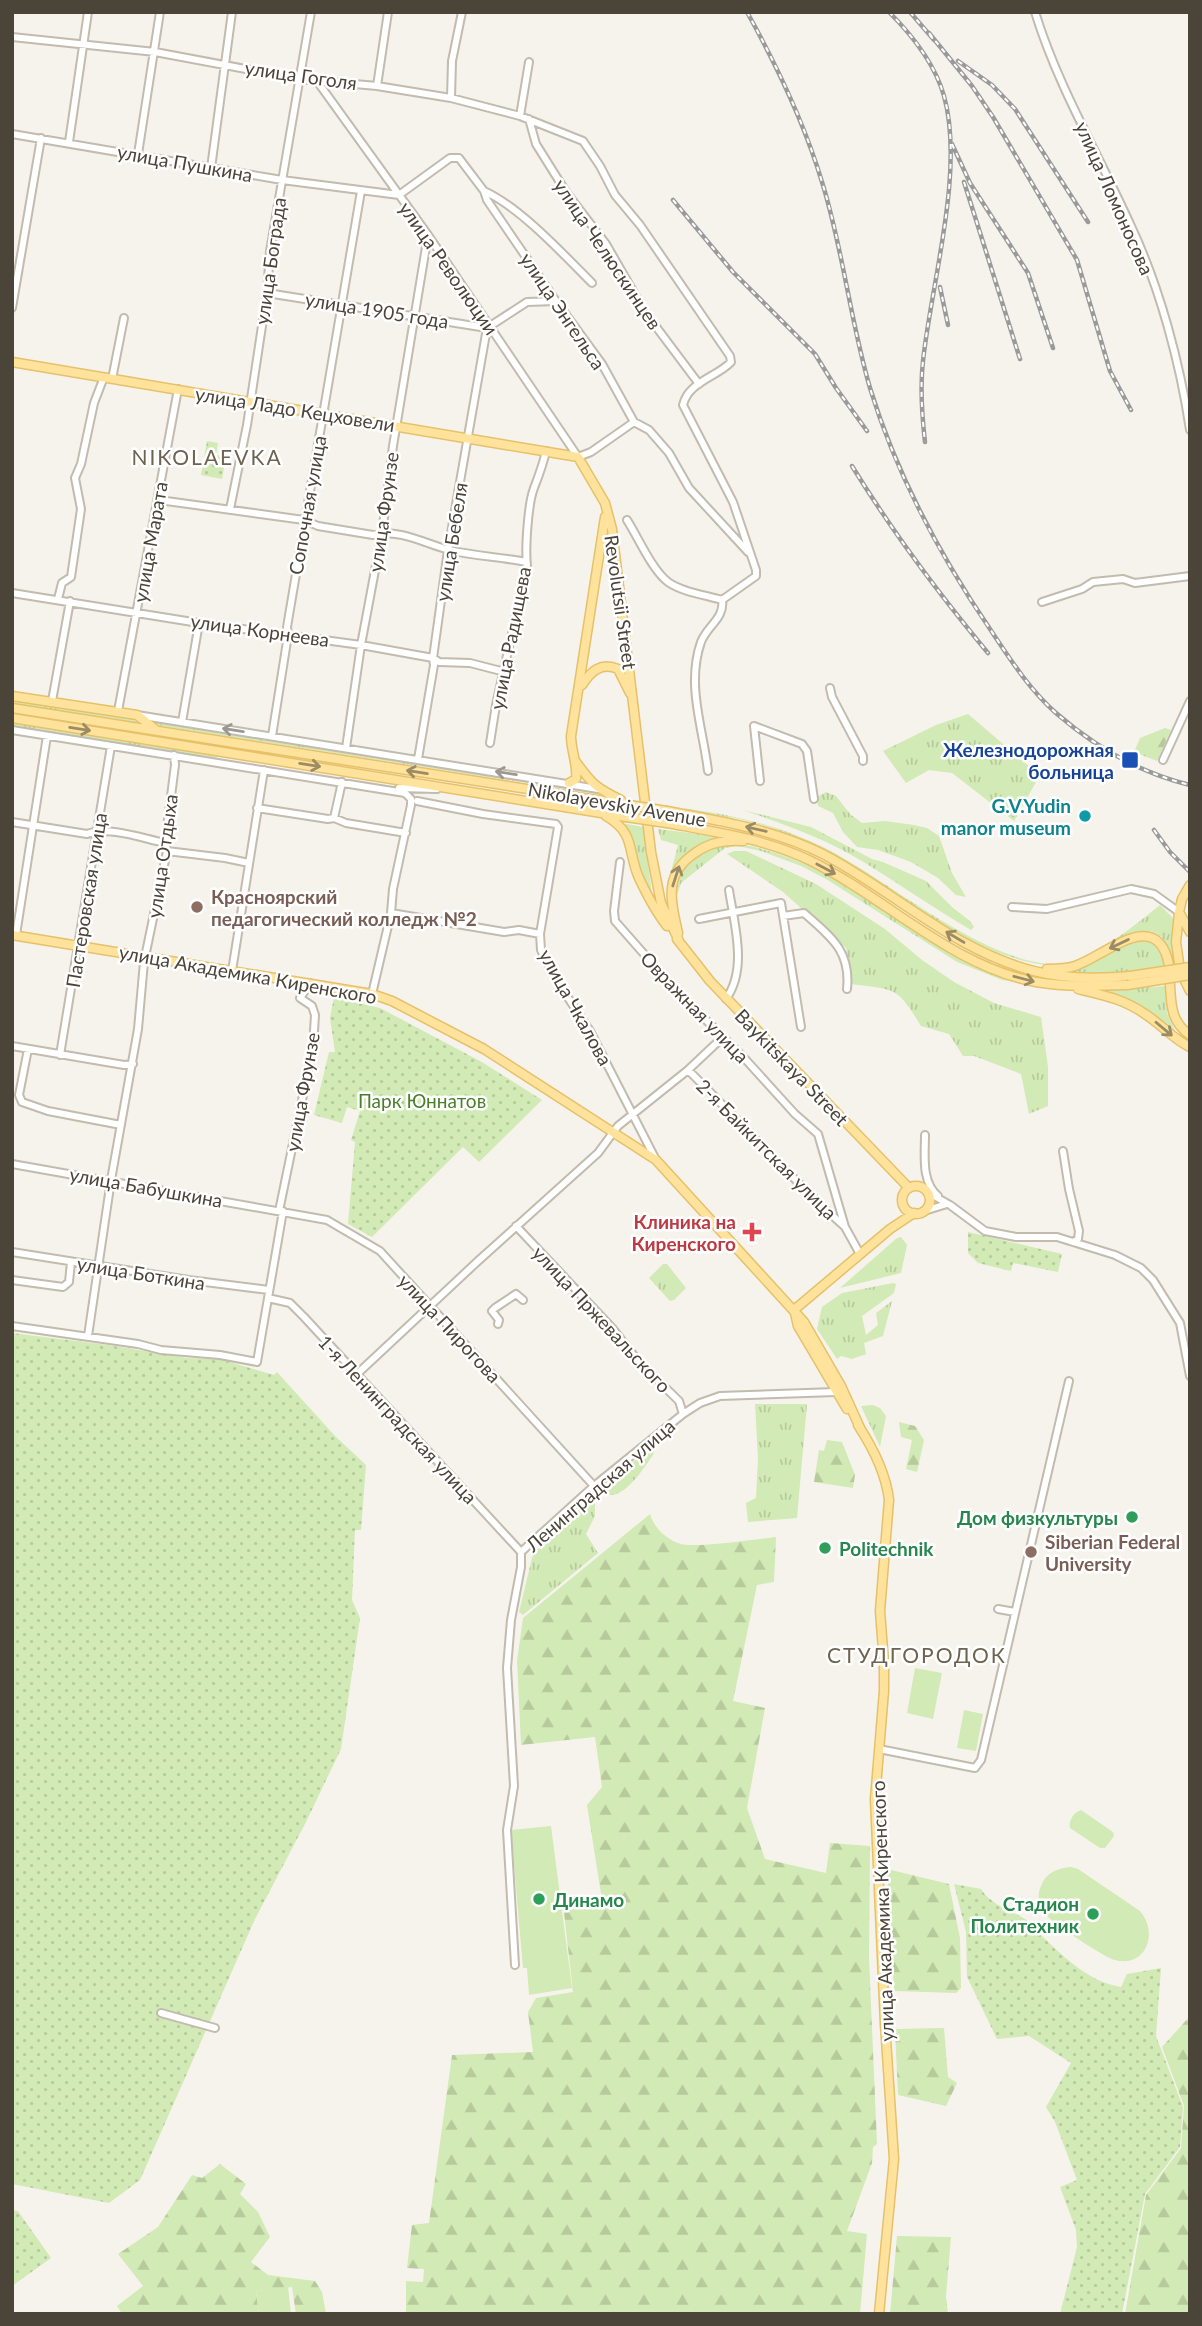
<svg xmlns="http://www.w3.org/2000/svg" width="1202" height="2326" font-family="Lato,sans-serif">
<defs>
<pattern id="grass-tufts" width="24" height="20" patternUnits="userSpaceOnUse" patternTransform="scale(1.75)"><rect width="24" height="20" fill="#d2eab5"/><path d="M3 7l-1-3M5 7V3M7 7l1-3M15 17l-1-3M17 17v-4M19 17l1-3" fill="none" stroke="#b6ca9c"/></pattern>
<pattern id="forest-firs" width="22" height="20" patternUnits="userSpaceOnUse" patternTransform="scale(1.75)"><rect width="22" height="20" fill="#d2eab5"/><path d="M5 1l3.5 6h-7zM16 11l3.5 6h-7z" fill="#b6ca9c"/></pattern>
<pattern id="park-dots" width="8" height="8" patternUnits="userSpaceOnUse" patternTransform="scale(1.75)"><rect width="8" height="8" fill="#d2eab5"/><path d="M2 2h.1M6 6h.1" fill="none" stroke="#b6ca9c" stroke-width="1.8" stroke-linecap="round"/></pattern>
</defs>
<rect width="100%" height="100%" fill="#f6f3ec"/>
<path fill="url(#grass-tufts)" d="M12 702H27L133 719 146 727 12 704Z
M968 714 1037 773 1036 782 1014 821 952 773 929 770 906 783 883 751 936 725Z
M150 720 592 791 597 794 155 725Z
M12 723 223 756 214 758 12 726Z
M826 792 836 796 850 814 862 823 885 821 914 825 927 828 939 836 952 873 966 897 956 895 938 878 911 862 878 850 857 847 843 832 833 813 818 806 817 797Z
M683 808C733 815 779 825 825 848 888 879 996 974 1066 963 1096 958 1136 924 1160 905L1173 918 1175 965 1173 966C1163 898 1113 948 1080 961 1063 967 1045 966 1028 962 950 943 890 883 820 848 791 833 761 823 729 817 713 814 698 813 683 808Z
M743 810 811 827 872 859 883 862 926 881 952 907 970 921 974 927 971 930C933 908 898 883 862 861 825 838 783 824 743 810Z
M622 823 643 827 653 901 641 878 631 834Z
M658 829 722 837C697 852 679 850 668 883L678 845 661 840Z
M726 841C761 847 797 858 828 876 891 911 946 959 1015 982L1002 980 957 962 826 879 801 866 761 851 738 846 725 848 681 883 677 895H674C676 864 701 853 726 841Z
M734 851H746L816 884 885 929 922 960 954 982 994 1003 1041 1017 1048 1067V1106L1029 1114 1021 1074 974 1056H963L949 1034 921 1026C897 986 896 990 851 984L846 948 783 892 727 854Z
M1144 940C1158 943 1162 952 1165 965L1162 967 1102 974 1068 972C1094 963 1116 944 1144 940Z
M1165 986 1167 1013 1176 1033 1151 1013 1107 990Z
M901 1237 907 1245 901 1273 840 1288 897 1238Z
M663 1264H667L686 1288 674 1300 670 1301 649 1278Z
M893 1283 896 1284 894 1293 862 1316 866 1335 878 1325 876 1313 892 1301 883 1336 864 1343 866 1354 852 1359 841 1356 837 1359 817 1329 822 1307 842 1293Z
M755 1404H807L797 1518 748 1522 746 1503 756 1498 758 1458Z
M873 1405 880 1408 886 1416 880 1447 861 1406Z
M649 1448 654 1451 653 1455C644 1468 619 1508 601 1491Z
M592 1497 595 1500V1516L586 1534 598 1553 523 1615 519 1612 533 1554Z"/>
<path fill="url(#forest-firs)" d="M1165 728 1171 730 1157 761 1134 752 1140 738Z
M899 1422 915 1426 924 1440 917 1472 906 1469 912 1440 901 1437Z
M827 1440 842 1442 855 1475 853 1488 814 1482 819 1450 824 1451Z
M650 1514C654 1528 667 1540 681 1544 695 1548 758 1539 776 1537L774 1582 757 1585 733 1701 765 1708 747 1808 765 1859 826 1873 830 1843 870 1846 869 1958 877 2144 873 2147 872 2163 847 2231 867 2234 860 2314H406V2281L423 2282 424 2269 407 2268 412 2225 429 2223 452 2055 533 2052 528 2012 536 1998 573 1992 563 1904 602 1900 587 1805 602 1787 595 1737 521 1745 517 1661 523 1618Z
M887 1869 949 1884 960 1938 961 1988 956 1993 894 1991Z
M1190 2016V2314H1125L1146 2195 1181 2148 1184 2106 1162 2047Z
M944 2028 948 2077 957 2083 946 2106 898 2095 895 2029Z
M220 2164 246 2184 240 2194 258 2212 270 2237 251 2262 268 2275 315 2281 322 2292 326 2314H296L292 2287 256 2291 259 2314H122L117 2306 143 2286 118 2254 158 2227 192 2175 202 2178Z
M897 2236 951 2237 946 2296 948 2314H890Z"/>
<path fill="url(#park-dots)" d="M207 441 218 443 216 455 226 457 222 479 201 475Z
M334 997 380 1008 480 1061 542 1100 479 1162 463 1147 372 1237 348 1224 355 1142 351 1140 360 1111 347 1107 342 1123 314 1115 329 1052H335L330 1018Z
M968 1232 1062 1254 1058 1272 1013 1263 1011 1271 978 1263 968 1253Z
M12 1333 108 1345 187 1358 219 1359 274 1375 277 1372 335 1436 366 1465 361 1530H355L352 1600 360 1618 341 1749 306 1822 255 1919 140 2180 109 2203 12 2184Z
M954 1884 981 1889C990 1904 1011 1911 1025 1919 1032 1924 1038 1932 1044 1938 1066 1959 1090 1982 1121 1987L1127 1974 1161 1968 1156 2036 1183 2107 1180 2147 1145 2194 1122 2314H1060L1077 2247 1076 2230 1060 2187 1077 2180 1055 2122 1046 2107 1071 2063 1029 2036 997 2039 967 1977 966 1932Z
M12 2210 18 2211 51 2258 12 2286Z"/>
<path fill="#d2eab5" d="M915 1668 942 1673 933 1719 907 1713Z
M964 1710 983 1714 976 1751 957 1748Z
M1081 1810 1113 1832 1114 1836 1105 1848H1100L1070 1828C1068 1821 1074 1812 1081 1810Z
M551 1826 572 1988 529 1995 527 1968H523L511 1830Z
M1071 1867 1078 1869 1140 1911C1159 1933 1146 1968 1115 1960 1105 1958 1048 1920 1043 1912 1038 1904 1037 1895 1041 1886 1045 1873 1058 1868 1071 1867Z
M288 2287 291 2314H259L256 2291Z"/>
<g fill="none" stroke-linecap="round" stroke-linejoin="round">
<defs>
<path id="minor" d="M1035 12C1058 87 1099 155 1131 226 1160 288 1180 363 1190 430
M12 37 155 52 299 79 377 86 451 98 520 116 583 141 600 166 615 195 640 225 730 356 731 362C717 377 688 382 683 405L733 502 756 570V576L722 600C705 595 682 592 668 582 652 570 638 537 627 520
M317 81 428 235 578 457 591 452 634 422
M377 86 388 12
M451 98 452 61 462 12
M520 116 529 62
M529 119 536 144 566 192 606 244 645 312 699 384
M12 134 282 180 399 195 450 158H459L484 191 487 200 556 301 602 364 634 422 649 430 669 453 689 488 748 552
M69 142 88 12
M138 154 160 12
M211 168 232 12
M484 191C520 207 564 255 592 283
M267 293 487 328
M12 308 41 138
M112 379 124 318
M159 500 304 520 318 526 373 535C398 528 426 544 449 550 474 556 501 557 526 562
M230 509 247 425 267 293 270 251 311 12
M12 593 199 623 361 645 433 658 439 662 470 663 505 672
M58 599 62 583 71 577 81 509 75 478 81 464 94 403 104 377
M1042 602 1082 589 1093 582 1123 579 1135 583 1190 576
M830 688 832 697 863 756V761
M52 701 70 601
M118 711 178 389
M137 715 598 789
M182 722 199 623
M12 730 405 793 411 799V805L393 889 391 913 372 994
M272 736 288 635 287 627 361 191
M490 743 496 705 527 565C525 549 528 503 534 488 539 475 543 465 546 451
M346 748 361 645 382 533 393 446 428 235
M418 759 434 665 433 658 448 550 487 328 527 302 556 301
M1163 760 1190 701
M708 771C703 728 686 685 701 642 707 626 725 618 722 600
M760 781 754 726 802 744 807 751 814 799
M399 788 437 789
M417 801 483 814 556 824 558 827 540 934 541 950 557 981 590 1031 656 1160
M257 808 328 819 334 818 346 823 406 833
M334 818 342 782
M12 822 87 834C110 826 141 838 165 843L167 851 225 858 249 863
M620 862 614 911 615 921 673 987 746 1060 795 1114 818 1134 845 1227 860 1254
M1012 907 1047 909 1131 889 1154 894 1179 912
M391 913 504 932 519 930 540 934
M783 916 804 913C831 937 851 951 847 989
M699 919 781 903 801 1027
M16 935 47 736
M232 971 264 770
M726 999C748 969 734 923 729 890
M12 1046 124 1065 133 1064
M28 1049 19 1095 22 1102 48 1111 121 1125
M60 1055 111 746
M688 1070C741 1122 789 1177 844 1226
M925 1135C925 1155 921 1182 938 1196
M1063 1151 1069 1189 1079 1231 1078 1239 1073 1242
M12 1164 327 1220 380 1251 594 1486
M929 1193 950 1205 985 1231 1016 1237H1057L1115 1255 1141 1268 1153 1280 1180 1323 1190 1376
M279 1211 313 1047 315 1015 312 1006 300 998 310 983
M924 1211 947 1204
M516 1226 613 1329 639 1362 679 1401 683 1414
M12 1252 189 1280 269 1290
M12 1280 63 1287 69 1282 71 1262
M268 1298 290 1303 304 1317 521 1552
M498 1324 499 1320 492 1311 495 1308 516 1294 523 1300
M12 1326 138 1344 161 1350 220 1355 257 1362 283 1211
M88 1336 111 1180 138 1029 144 962 167 851 165 843 175 765 174 755
M356 1375 478 1261 598 1153 618 1126 688 1070 723 1037
M998 1609 1015 1612
M879 1749 975 1768 981 1760 1069 1381
M515 1965 507 1830 514 1786 507 1668 511 1620 521 1567V1552L594 1486 683 1414 700 1403 720 1396 836 1392
M161 2013 215 2028"/>
<path id="major" d="M12 362 578 457 605 503 612 529 651 852 661 903 680 943
M582 685C591 671 601 662 618 669L630 693
M12 696 137 715 156 730
M12 708 629 805
M12 718 626 817
M576 762C592 784 596 788 621 800
M569 783 576 779C578 765 571 751 571 736L605 517
M667 811C720 821 772 829 821 853 893 890 954 951 1034 971 1065 979 1098 979 1130 976
M606 816C636 833 627 851 639 878 647 895 655 911 667 926
M667 823C716 832 766 839 811 861 886 898 953 967 1036 982 1066 987 1097 986 1127 985
M1190 885 1182 899 1179 912 1190 932
M678 933C671 901 663 874 695 853 710 842 725 840 743 841
M12 935 372 994 392 1001 484 1049 656 1160 804 1322 841 1386 861 1430
M677 939 710 981 909 1188
M1179 963 1176 942 1179 914
M1047 969C1057 969 1066 969 1075 966 1105 956 1157 905 1169 965
M1185 981 1190 991
M1170 984C1171 1005 1171 1022 1190 1035
M1078 989C1103 995 1124 999 1145 1014 1161 1024 1173 1039 1190 1047
M902 1200a14 14 0 1 1 28 0a14 14 0 1 1-28 0Z
M794 1310 890 1229 914 1213
M795 1313 798 1326 847 1409
M858 1425C873 1448 886 1473 889 1500L880 1611 884 1663V1691L875 1799 885 2024 894 2159 879 2314"/>
</defs>
<use href="#minor" stroke="#c2bbae" stroke-width="10"/>
<use href="#major" stroke="#e6c16a" stroke-width="11"/>
<use href="#minor" stroke="#fff" stroke-width="6"/>
<use href="#major" stroke="#ffe39c" stroke-width="8"/>
<defs>
<path id="rail" d="M747 12C777 66 804 122 822 182 843 249 850 320 870 388 897 476 939 554 990 629 1010 659 1029 689 1056 713 1094 746 1140 773 1190 785
M889 12C912 35 935 64 944 96 965 171 931 284 923 361 920 387 922 416 925 442
M910 12 934 40
M929 33 972 86 993 117 1077 260 1110 371 1131 410
M958 61 992 85 1015 109 1088 222
M952 144 970 183 1028 273 1053 348
M964 182 1020 359
M673 200 733 272 815 354 836 388 867 431
M940 287 948 325
M852 466C892 531 939 594 988 653
M1154 830 1170 852 1190 872"/>
</defs>
<use href="#rail" stroke="#9a9a9a" stroke-width="4.5"/>
<use href="#rail" stroke="#fff" stroke-width="2" stroke-dasharray="5" stroke-linecap="butt"/>
<defs>
<path id="major-bridge" d="M629 805 667 811
M626 817 667 823
M1130 976 1190 967
M1127 985 1190 975"/>
</defs>
<use href="#major-bridge" stroke="#e6c16a" stroke-width="11" stroke-linecap="butt"/>
<use href="#major-bridge" stroke="#ffe39c" stroke-width="8"/>
</g>
<defs><path id="oneway-shaft" d="M-6 0H5M1.5-3L5.5 0L1.5 3" fill="none" stroke-width="1.6" stroke-linecap="round" stroke-linejoin="round" transform="scale(1.75)"/></defs>
<g stroke="#9c8c66">
<use href="#oneway-shaft" transform="translate(80 729) rotate(9)"/>
<use href="#oneway-shaft" transform="translate(310 765) rotate(9)"/>
<use href="#oneway-shaft" transform="translate(417 772) rotate(-171)"/>
<use href="#oneway-shaft" transform="translate(756 829) rotate(-167)"/>
<use href="#oneway-shaft" transform="translate(826 869) rotate(28)"/>
<use href="#oneway-shaft" transform="translate(676 876) rotate(-72)"/>
<use href="#oneway-shaft" transform="translate(955 937) rotate(-149)"/>
<use href="#oneway-shaft" transform="translate(1119 944) rotate(154)"/>
<use href="#oneway-shaft" transform="translate(1024 979) rotate(15)"/>
<use href="#oneway-shaft" transform="translate(1164 1029) rotate(40)"/>
</g>
<g stroke="#9c9892">
<use href="#oneway-shaft" transform="translate(233 730) rotate(-171)"/>
<use href="#oneway-shaft" transform="translate(506 773) rotate(-171)"/>
</g>
<rect fill="#1a4fb4" stroke="#fff" stroke-width="2.5" x="1121" y="751" width="18" height="18" rx="3.5"/>
<circle fill="#0f9aa8" stroke="#fff" stroke-width="2.5" cx="1085" cy="816" r="7"/>
<g fill="#8d6e63" stroke="#fff" stroke-width="2.5">
<circle cx="197" cy="907" r="7"/>
<circle cx="1031" cy="1552" r="7"/>
</g>
<path fill="#e0444e" stroke="#fff" stroke-width="2.5" d="M748.5 1221.5h7v7h7v7h-7v7h-7v-7h-7v-7h7z"/>
<g fill="#2e9e5b" stroke="#fff" stroke-width="2.5">
<circle cx="1132" cy="1517" r="7"/>
<circle cx="825" cy="1548" r="7"/>
<circle cx="539" cy="1899" r="7"/>
<circle cx="1093" cy="1914" r="7"/>
</g>
<g text-anchor="middle" dominant-baseline="central" stroke-width="5" stroke-linejoin="round" paint-order="stroke">
<g font-size="19" fill="#4b4439" stroke="#fff">
<text transform="translate(301 75) rotate(8)">улица Гоголя</text>
<text transform="translate(185 163) rotate(10)">улица Пушкина</text>
<text transform="translate(1115 198) rotate(66)">улица Ломоносова</text>
<text transform="translate(608 254) rotate(56)">улица Челюскинцев</text>
<text transform="translate(270 261) rotate(-82)">улица Бограда</text>
<text transform="translate(449 268) rotate(55)">улица Революции</text>
<text transform="translate(377 310) rotate(9)">улица 1905 года</text>
<text transform="translate(563 311) rotate(56)">улица Энгельса</text>
<text transform="translate(295 409) rotate(9)">улица Ладо Кецховели</text>
<text transform="translate(307 505) rotate(-80)">Сопочная улица</text>
<text transform="translate(383 512) rotate(-82)">улица Фрунзе</text>
<text transform="translate(150 542) rotate(-80)">улица Марата</text>
<text transform="translate(451 542) rotate(-81)">улица Бебеля</text>
<text transform="translate(621 602) rotate(82)">Revolutsii Street</text>
<text transform="translate(260 630) rotate(8)">улица Корнеева</text>
<text transform="translate(510 638) rotate(-79)">улица Радищева</text>
<text transform="translate(617 804) rotate(10)">Nikolayevskiy Avenue</text>
<text transform="translate(162 856) rotate(-82)">улица Отдыха</text>
<text transform="translate(86 900) rotate(-81)">Пастеровская улица</text>
<text transform="translate(248 974) rotate(10)">улица Академика Киренского</text>
<text transform="translate(576 1007) rotate(61)">улица Чкалова</text>
<text transform="translate(695 1007) rotate(46)">Овражная улица</text>
<text transform="translate(792 1067) rotate(46)">Baykitskaya Street</text>
<text transform="translate(302 1092) rotate(-80)">улица Фрунзе</text>
<text transform="translate(767 1149) rotate(45)">2-я Байкитская улица</text>
<text transform="translate(146 1187) rotate(10)">улица Бабушкина</text>
<text transform="translate(141 1273) rotate(9)">улица Боткина</text>
<text transform="translate(602 1319) rotate(47)">улица Пржевальского</text>
<text transform="translate(450 1328) rotate(47)">улица Пирогова</text>
<text transform="translate(398 1419) rotate(47)">1-я Ленинградская улица</text>
<text transform="translate(600 1485) rotate(-41)">Ленинградская улица</text>
<text transform="translate(882 1911) rotate(-92)">улица Академика Киренского</text>
</g>
<g font-size="19" font-weight="bold" fill="#164399" stroke="#fff" text-anchor="end">
<text x="1114" y="749">Железнодорожная<tspan x="1114" dy="22">больница</tspan></text>
</g>
<g font-size="19" font-weight="bold" fill="#0d838f" stroke="#fff" text-anchor="end">
<text x="1071" y="805">G.V.Yudin<tspan x="1071" dy="22">manor museum</tspan></text>
</g>
<g font-size="19" font-weight="bold" fill="#785e54" stroke="#fff" text-anchor="start">
<text x="211" y="896">Красноярский<tspan x="211" dy="22">педагогический колледж №2</tspan></text>
<text x="1045" y="1541">Siberian Federal<tspan x="1045" dy="22">University</tspan></text>
</g>
<g font-size="19" fill="#4a7f2a" stroke="#fff">
<text x="422" y="1100">Парк Юннатов</text>
</g>
<g font-size="19" font-weight="bold" fill="#be3a42" stroke="#fff" text-anchor="end">
<text x="736" y="1221">Клиника на<tspan x="736" dy="22">Киренского</tspan></text>
</g>
<g font-size="19" font-weight="bold" fill="#27864d" stroke="#fff" text-anchor="end">
<text x="1118" y="1517">Дом физкультуры</text>
<text x="839" y="1548" text-anchor="start">Politechnik</text>
<text x="553" y="1899" text-anchor="start">Динамо</text>
<text x="1079" y="1903">Стадион<tspan x="1079" dy="22">Политехник</tspan></text>
</g>
<g font-size="21" letter-spacing="2" fill="#6e6250" stroke="#fff">
<text x="207" y="456">NIKOLAEVKA</text>
<text x="917" y="1654">СТУДГОРОДОК</text>
</g>
</g>
<rect width="1202" height="2326" fill="none" stroke="#4b4439" stroke-width="28"/>
</svg>
